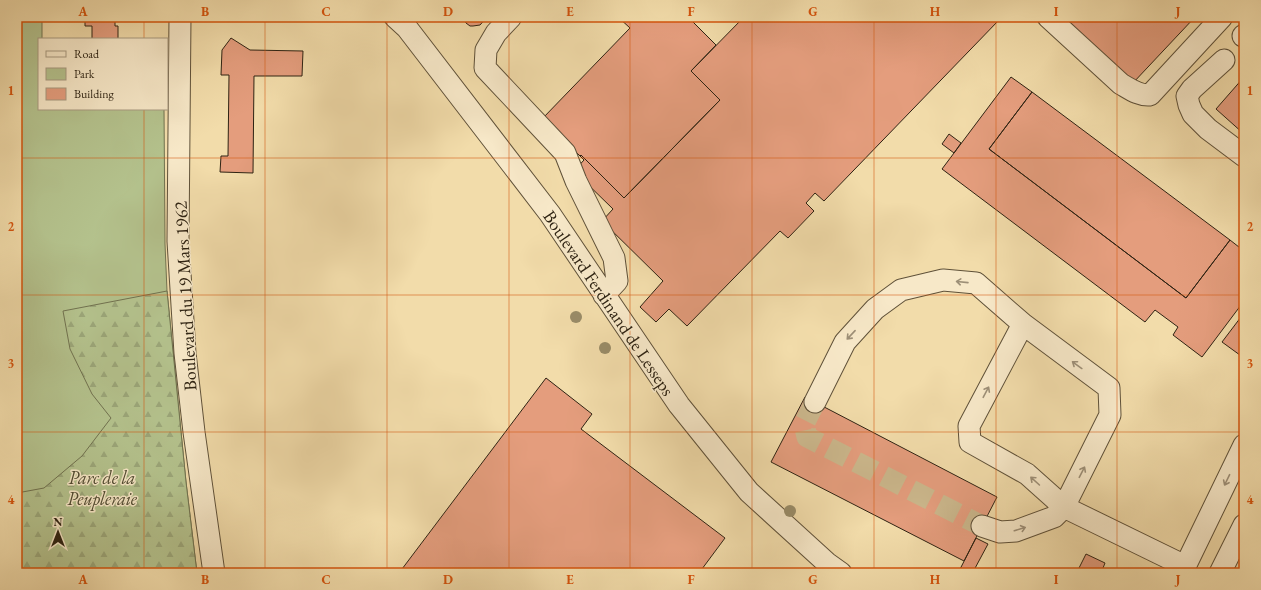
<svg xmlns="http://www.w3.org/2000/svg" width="1261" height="590" font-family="'EB Garamond',serif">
<defs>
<pattern id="forest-firs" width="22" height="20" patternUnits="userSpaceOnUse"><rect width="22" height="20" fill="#b4c28d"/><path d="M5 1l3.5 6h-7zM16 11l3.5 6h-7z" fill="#9ba679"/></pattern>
</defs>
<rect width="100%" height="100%" fill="#f2dcaa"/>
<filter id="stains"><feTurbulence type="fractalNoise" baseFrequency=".005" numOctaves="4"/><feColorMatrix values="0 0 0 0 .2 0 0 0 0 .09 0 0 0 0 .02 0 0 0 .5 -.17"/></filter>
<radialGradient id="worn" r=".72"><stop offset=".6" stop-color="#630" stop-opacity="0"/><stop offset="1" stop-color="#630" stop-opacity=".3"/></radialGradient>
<path fill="#b4c28d" stroke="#717250" d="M17 17H42V39H39V109H164L165 244 167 291 186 482 197 573H17Z"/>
<path fill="url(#forest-firs)" stroke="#717250" d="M167 291 186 482 197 573H17V493L44 488 82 456 111 418 92 394 70 349 63 311Z"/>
<path fill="#e49d7d" stroke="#2e2313" d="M85 17H115V26H118V39H92V26H85Z
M463 17H487L480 25 473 26H470L466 23Z
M618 17H688L716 45 691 71 720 100 624 198 581 155 580 156 542 119 630 28Z
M744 17H996L999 20 824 201 815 193 806 203 814 211 788 238 780 231 687 326 669 309 656 322 640 307 663 281 602 221 613 209 574 171 584 160 580 156 581 155 624 198 720 100 691 71Z
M1060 17H1195L1132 84Z
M231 38 250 50 303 51 302 76H254L253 173 220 172 221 156H228L229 75H221L222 50Z
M1011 77 1032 92 989 149 1186 298 1230 240 1244 251V301L1202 357 1173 335 1178 327 1155 310 1145 322 942 169Z
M1244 77V134L1216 109Z
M1032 92 1230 240 1186 298 989 149Z
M949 134 961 143 954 153 942 144Z
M1244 313V358L1222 342Z
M546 378 592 414 581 429 725 538 699 573H399Z
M805 397 997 497 964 561 771 462Z
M976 538 988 544 973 572 974 573H958Z
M1086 554 1105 563 1101 573H1072L1073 571 1077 572Z"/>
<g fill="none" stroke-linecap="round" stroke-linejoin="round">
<path stroke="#cbb78c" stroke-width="21" stroke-dasharray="21 10" stroke-linecap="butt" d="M815 402 804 424 807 437 982 526"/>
<defs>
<path id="minor" d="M180 17 178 241 185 353 194 432 214 573
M395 17 407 28 550 214 679 405 749 492 827 563 841 573
M511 17 496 33 486 50 485 68 565 153 576 181 614 258 617 281 604 295
M1048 17 1121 84C1130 89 1139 96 1150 95L1222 17
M1243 36 1244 35
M1224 60 1192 89 1187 96 1189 105 1193 114 1208 129 1244 156
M1023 324 969 426 970 442 1027 474 1064 507 1185 566
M815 402 845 342 875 309 901 290 943 280 976 283 1023 324 1109 388 1110 415 1064 507 1054 517 1016 531 1000 532 982 526
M1182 573 1244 445
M1220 573 1244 525"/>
</defs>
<use href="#minor" stroke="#5f5139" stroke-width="23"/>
<use href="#minor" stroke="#f7e8c8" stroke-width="21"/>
</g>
<g fill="#998c68">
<circle cx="576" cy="317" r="6"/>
<circle cx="605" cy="348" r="6"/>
<circle cx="790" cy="511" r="6"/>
</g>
<defs><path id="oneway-shaft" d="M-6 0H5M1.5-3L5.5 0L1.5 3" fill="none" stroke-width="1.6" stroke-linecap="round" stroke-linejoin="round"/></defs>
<g stroke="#9d8f77">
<use href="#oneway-shaft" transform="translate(962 282) rotate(-174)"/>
<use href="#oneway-shaft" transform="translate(851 335) rotate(133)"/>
<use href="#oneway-shaft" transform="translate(1077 365) rotate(-144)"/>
<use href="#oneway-shaft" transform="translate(986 392) rotate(-62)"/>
<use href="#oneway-shaft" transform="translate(1082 472) rotate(-63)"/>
<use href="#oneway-shaft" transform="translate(1227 480) rotate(116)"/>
<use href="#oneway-shaft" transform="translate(1035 481) rotate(-138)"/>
<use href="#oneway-shaft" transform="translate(1020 529) rotate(-17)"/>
</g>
<path fill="none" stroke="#d5540d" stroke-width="1" stroke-opacity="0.55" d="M144 17V39M265 17V573M387 17V573M509 17V573M630 17V573M752 17V573M874 17V573M996 17V573M1117 17V573M144 109V573M17 158H1244M17 295H1244M17 432H1244"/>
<g text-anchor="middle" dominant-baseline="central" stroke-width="3" stroke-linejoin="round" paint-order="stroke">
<g font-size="18" fill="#2e2313" stroke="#f7e8c8">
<text transform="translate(185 296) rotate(-93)">Boulevard du 19 Mars 1962</text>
<text transform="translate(609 303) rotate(56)">Boulevard Ferdinand de Lesseps</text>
</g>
<g font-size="18" font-style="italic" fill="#504b32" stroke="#f7e8c8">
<text x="102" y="477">Parc de la<tspan x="102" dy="21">Peupleraie</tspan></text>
</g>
</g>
<rect width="1261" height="590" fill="none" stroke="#f2dcaa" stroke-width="44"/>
<rect x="38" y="38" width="130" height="72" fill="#f7e8c8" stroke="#a79980"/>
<rect x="46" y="51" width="20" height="6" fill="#f7e8c8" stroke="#a79980"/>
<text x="74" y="58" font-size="12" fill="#2e2313">Road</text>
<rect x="46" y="68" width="20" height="12" fill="#b4c28d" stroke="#a79980"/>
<text x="74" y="78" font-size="12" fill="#2e2313">Park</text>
<rect x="46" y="88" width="20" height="12" fill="#e49d7d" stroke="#a79980"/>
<text x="74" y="98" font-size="12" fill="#2e2313">Building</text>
<g transform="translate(58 532)" stroke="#f7e8c8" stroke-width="3" paint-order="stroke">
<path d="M0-3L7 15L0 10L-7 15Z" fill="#2e2313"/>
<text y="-6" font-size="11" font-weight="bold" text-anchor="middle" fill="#2e2313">N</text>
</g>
<rect x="22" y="22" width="1217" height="546" fill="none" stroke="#d5540d" stroke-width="1.5"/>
<g font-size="13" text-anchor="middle" font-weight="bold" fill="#d5540d">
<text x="83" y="16">A</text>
<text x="205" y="16">B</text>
<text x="326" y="16">C</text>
<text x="448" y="16">D</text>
<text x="570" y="16">E</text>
<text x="691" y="16">F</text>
<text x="813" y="16">G</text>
<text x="935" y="16">H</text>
<text x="1056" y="16">I</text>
<text x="1178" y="16">J</text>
<text x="11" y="95">1</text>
<text x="1250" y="95">1</text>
<text x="11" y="231">2</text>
<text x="1250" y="231">2</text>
<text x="11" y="368">3</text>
<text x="1250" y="368">3</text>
<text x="11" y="504">4</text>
<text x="1250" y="504">4</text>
<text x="83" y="584">A</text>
<text x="205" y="584">B</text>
<text x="326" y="584">C</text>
<text x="448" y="584">D</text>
<text x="570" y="584">E</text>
<text x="691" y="584">F</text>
<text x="813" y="584">G</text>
<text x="935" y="584">H</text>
<text x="1056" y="584">I</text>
<text x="1178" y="584">J</text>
</g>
<rect width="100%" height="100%" filter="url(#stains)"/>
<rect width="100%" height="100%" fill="url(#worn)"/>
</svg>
